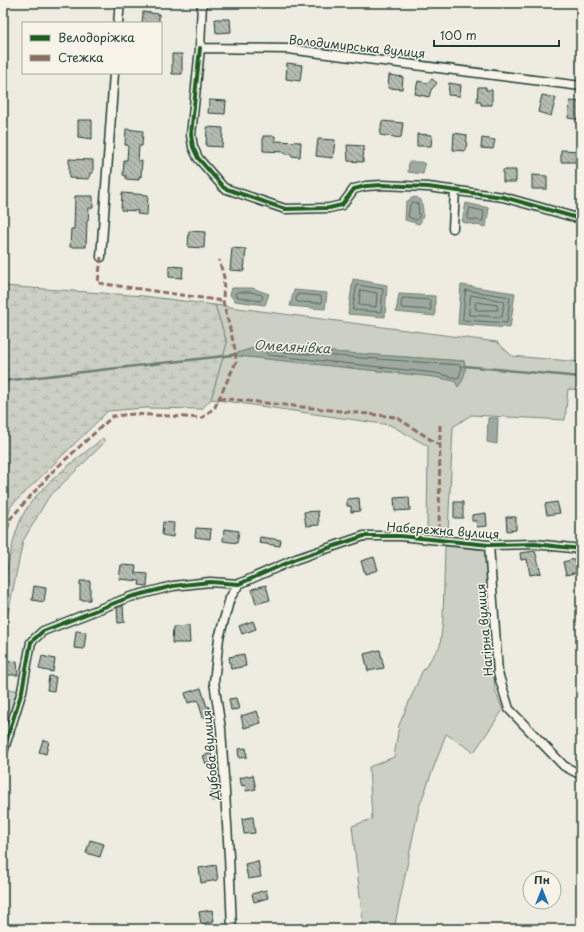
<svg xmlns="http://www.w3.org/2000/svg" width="584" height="932" font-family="'Playpen Sans',sans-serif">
<defs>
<pattern id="forest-crowns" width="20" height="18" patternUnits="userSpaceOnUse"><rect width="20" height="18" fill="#cccfc4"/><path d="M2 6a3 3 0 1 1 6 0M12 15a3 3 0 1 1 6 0" fill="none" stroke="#afb3a9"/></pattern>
<pattern id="wetland-marsh" width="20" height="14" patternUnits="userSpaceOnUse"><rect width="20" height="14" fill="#cccfc4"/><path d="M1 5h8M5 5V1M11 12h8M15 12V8" fill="none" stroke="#afb3a9"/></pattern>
<pattern id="building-back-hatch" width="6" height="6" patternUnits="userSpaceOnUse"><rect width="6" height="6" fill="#b5bbb0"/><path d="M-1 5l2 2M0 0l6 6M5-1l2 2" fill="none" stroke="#939990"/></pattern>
</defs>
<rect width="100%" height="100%" fill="#eeece1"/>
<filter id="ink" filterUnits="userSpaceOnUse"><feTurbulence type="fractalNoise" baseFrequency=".025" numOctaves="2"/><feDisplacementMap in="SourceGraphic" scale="8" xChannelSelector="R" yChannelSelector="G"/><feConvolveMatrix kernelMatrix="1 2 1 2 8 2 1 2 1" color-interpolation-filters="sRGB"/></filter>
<g filter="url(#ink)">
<path fill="#cccfc4" stroke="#76867c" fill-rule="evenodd" d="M215 305 497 342 512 356 581 362V390L568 389 565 420 471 415 453 427 448 533 427 532 428 446 390 425 211 399 227 343ZM258 347 464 361 458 386 455 381 435 377 231 355Z
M445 546 485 550 495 690 503 710 474 752 446 734 419 807 394 929H355L363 922 352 826 372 819 369 767 394 757 399 725 422 672 440 646 443 619Z
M3 688 20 691 3 745Z"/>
<path fill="url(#forest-crowns)" stroke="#76867c" d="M103 438 105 442 48 498 23 541 6 623C0 613 3 593 5 581 9 560 14 530 25 511 41 484 79 458 103 438Z"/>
<path fill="url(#wetland-marsh)" stroke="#76867c" d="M3 286 144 296 215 305 227 343 211 399 202 409 145 408 108 411 11 506 3 534Z"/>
<path fill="#9fa99f" stroke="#6c7e74" d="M409 162H421L425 164 423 174 408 172Z
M416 197 421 200C423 209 425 216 419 224L405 220 406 202 412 198Z
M466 203 489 208 486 227 462 222Z
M353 279 387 285 385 317 348 314Z
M461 285 515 293 510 328 458 324Z
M232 288H252L269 294 265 305 235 301 230 295Z
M294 290 327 293 325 309 290 306Z
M399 294 435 296V316L396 312Z
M258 347 464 361C467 369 464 381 458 387L455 381 435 377 229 355Z
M488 418H498L497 444 487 442Z"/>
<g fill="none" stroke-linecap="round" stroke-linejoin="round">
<path stroke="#52685f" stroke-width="1" d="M413 202 418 204 419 217 417 220 408 217 410 205Z
M470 208 484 211 483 221 468 219Z
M357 285 383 289 381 312 353 310Z
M361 290 377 293 376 307 359 305Z
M466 290 510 297 507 323 463 320Z
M237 292H251L262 295 263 298 260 301 238 297 235 295Z
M298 294 321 296 322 303 297 302 296 300Z
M471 295 504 301 502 317 469 315Z
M403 298 430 300 431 310 402 308 401 306Z
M477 302 497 305 498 310H476L475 304Z
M268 351 460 365 462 367 459 377 457 378 435 373 268 355 266 353Z"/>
<path stroke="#6c7e74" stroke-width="2.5" d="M464 366 581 377
M3 381 233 355"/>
</g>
<path fill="url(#building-back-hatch)" stroke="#1f3d34" d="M143 12 159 14V23H142Z
M215 19H230L231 32 216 33Z
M172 54H182V74H172Z
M287 63 302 65 300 81 286 79Z
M389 75 403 77 402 89 388 88Z
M432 79 437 83 431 90 429 97 415 94 418 81 427 83Z
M449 83 461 85 460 96 448 95Z
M478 87H486V90H492V105H481V102H477Z
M542 95 556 98 551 116 538 112Z
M209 100 226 101 225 114 208 113Z
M570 101 581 102V120L568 118Z
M78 120H92V139L78 137Z
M382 121 403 123 401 138 380 135Z
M207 127 223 128 222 147 206 146Z
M126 129 143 131 142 146H139L138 161H142L141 177 139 176V180L126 179V176L123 175 124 160H127L128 145H125Z
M454 133 467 135 466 151 453 150Z
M417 134 432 135 431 146H417Z
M263 136H275V141L301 142 300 157 291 156V154H285V152L263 151Z
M482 138 495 140 493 149 481 148Z
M318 139 335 140 333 158 316 156Z
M347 145 364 146 363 162 348 161Z
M561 150 581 151V162H561Z
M69 159 93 160V173H90L89 179 69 178Z
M503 170H516V182H503Z
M532 175 547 176V189H532Z
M122 193 148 195 147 215 137 214 138 211 121 210Z
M75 196H93V208H89L88 221H87L86 247H70L71 229H74Z
M189 231 205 232 204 248 188 247Z
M232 248 246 249 244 271 230 270Z
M169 266 183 267 182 278 169 277Z
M409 497 410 510 395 511 394 498Z
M359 498 360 511 351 512V506H347V499Z
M454 502H463V518H454Z
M557 502 560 513 547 515 545 504Z
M318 511 319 525 306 526 304 512Z
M486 513 487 526 477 527 476 521H472V515Z
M506 517H516V530L507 531Z
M163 522 174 523 173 537 162 535Z
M196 528 211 529 210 539 195 537Z
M224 529 239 531 237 543 223 541Z
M260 537 281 540 280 546 259 543Z
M535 551 541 573 530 575 527 559 521 560 520 553Z
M374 557 378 570 365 574 361 561Z
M575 559 578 572 566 575 563 562Z
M121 565 136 566 135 573 148 574 147 586 139 585 140 581 119 579Z
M80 581H90V600H80Z
M266 585 270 600 256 604 252 589Z
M34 586 46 588 44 602 32 600Z
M123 605 124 622 118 623 117 608Z
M253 621 256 629 242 634 239 626Z
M189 626 190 643H172L173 627Z
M76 631 86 632 84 649 74 648Z
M380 650 384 668 368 671 364 654Z
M244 654 246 666 231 669 229 657Z
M42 656 55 659 53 672 39 669Z
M17 661 18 675H7L6 662Z
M49 676 56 677 54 691 47 690Z
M201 688 207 707 209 706 211 715 203 718 198 700 188 703 185 693Z
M236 698 239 709 231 710 229 699Z
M257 711 261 723 244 728 241 716Z
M43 740 49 741 46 754 39 752Z
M246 748 247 757 239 758 238 749Z
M211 753 213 762 206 764 203 756Z
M253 775 256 789 246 791 245 785 242 786 239 778Z
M211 787H218L219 800 212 801Z
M253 817 255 833 244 834 242 819Z
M90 840 104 844 100 857 86 853Z
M258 861 261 877 248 879 245 864Z
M216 865 218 880 201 883 199 868Z
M266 890 268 898 254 902 252 894Z
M212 910 214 921 201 924 199 912Z"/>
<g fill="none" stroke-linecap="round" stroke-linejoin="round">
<defs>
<path id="street" d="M202 3 200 48 288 49 581 86
M118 23 120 3
M200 48 191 135 193 147 198 158 224 188 285 209 329 208 342 205 354 189 366 186 382 185 428 187 503 197 581 219
M453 228 455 190
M101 257 114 73
M489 545 498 673 509 709 564 766 581 775
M3 752 22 691 31 642 43 631 130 597 173 586 210 582 239 584 296 559 364 536H400L489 545 535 544 581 549
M232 929 229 856 221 729 214 682 219 638 230 598 239 584"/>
</defs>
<use href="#street" stroke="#1f3d34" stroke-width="11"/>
<use href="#street" stroke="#f7f3e8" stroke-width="8"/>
<path stroke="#8d6e63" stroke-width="3" stroke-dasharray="6 3" stroke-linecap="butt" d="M101 257 98 283 223 301
M219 398 396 417 439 445
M439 539 440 423
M3 546 10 519 53 471 113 416 134 414 202 418 215 407 236 362 235 349 223 301 224 277 219 260"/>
<defs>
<path id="cycleway" d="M200 48 191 135 193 147 198 158 224 188 285 209 329 208 342 205 354 189 366 186 382 185 428 187 503 197 581 219
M3 752 22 691 31 642 43 631 130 597 173 586 210 582 239 584 296 559 364 536H400L489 545 535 544 581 549"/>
</defs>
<use href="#cycleway" stroke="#f7f3e8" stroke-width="6"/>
<use href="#cycleway" stroke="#1b5e20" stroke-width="4"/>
</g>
</g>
<g text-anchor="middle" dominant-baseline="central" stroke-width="3" stroke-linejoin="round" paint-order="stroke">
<g font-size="12" fill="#1f3d34" stroke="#f7f3e8">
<text transform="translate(357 46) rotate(6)">Володимирська вулиця</text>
<text transform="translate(443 530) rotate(4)">Набережна вулиця</text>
<text transform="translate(484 630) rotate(-95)">Нагірна вулиця</text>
<text transform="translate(210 755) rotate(-95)">Дубова вулиця</text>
</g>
<g font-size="13" font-style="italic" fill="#3f584f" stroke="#f7f3e8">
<text transform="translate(292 346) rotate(3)">Омелянівка</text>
</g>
</g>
<rect width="584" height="932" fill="none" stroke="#f7f3e8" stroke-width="16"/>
<rect x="8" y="8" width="568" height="916" fill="none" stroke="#1f3d34" stroke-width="1.5" filter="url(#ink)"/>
<rect x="22" y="22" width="140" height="52" fill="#f7f3e8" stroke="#a1aaa0"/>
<rect x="30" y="35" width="20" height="6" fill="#1b5e20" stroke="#a1aaa0"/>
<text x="58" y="42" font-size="12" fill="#1f3d34">Велодоріжка</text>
<rect x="30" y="55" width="20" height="6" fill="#8d6e63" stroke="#a1aaa0"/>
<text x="58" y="62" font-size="12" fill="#1f3d34">Стежка</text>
<g transform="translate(542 890)"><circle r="19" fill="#f7f3e8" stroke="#a1aaa0"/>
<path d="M0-3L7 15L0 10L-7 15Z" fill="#1f6fb2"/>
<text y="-6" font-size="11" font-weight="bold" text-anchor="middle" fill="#1f3d34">Пн</text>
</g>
<path d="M434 40v6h125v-6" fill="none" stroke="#1f3d34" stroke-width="2"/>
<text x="440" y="40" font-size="12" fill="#1f3d34" stroke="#f7f3e8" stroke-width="3" paint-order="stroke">100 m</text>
</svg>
